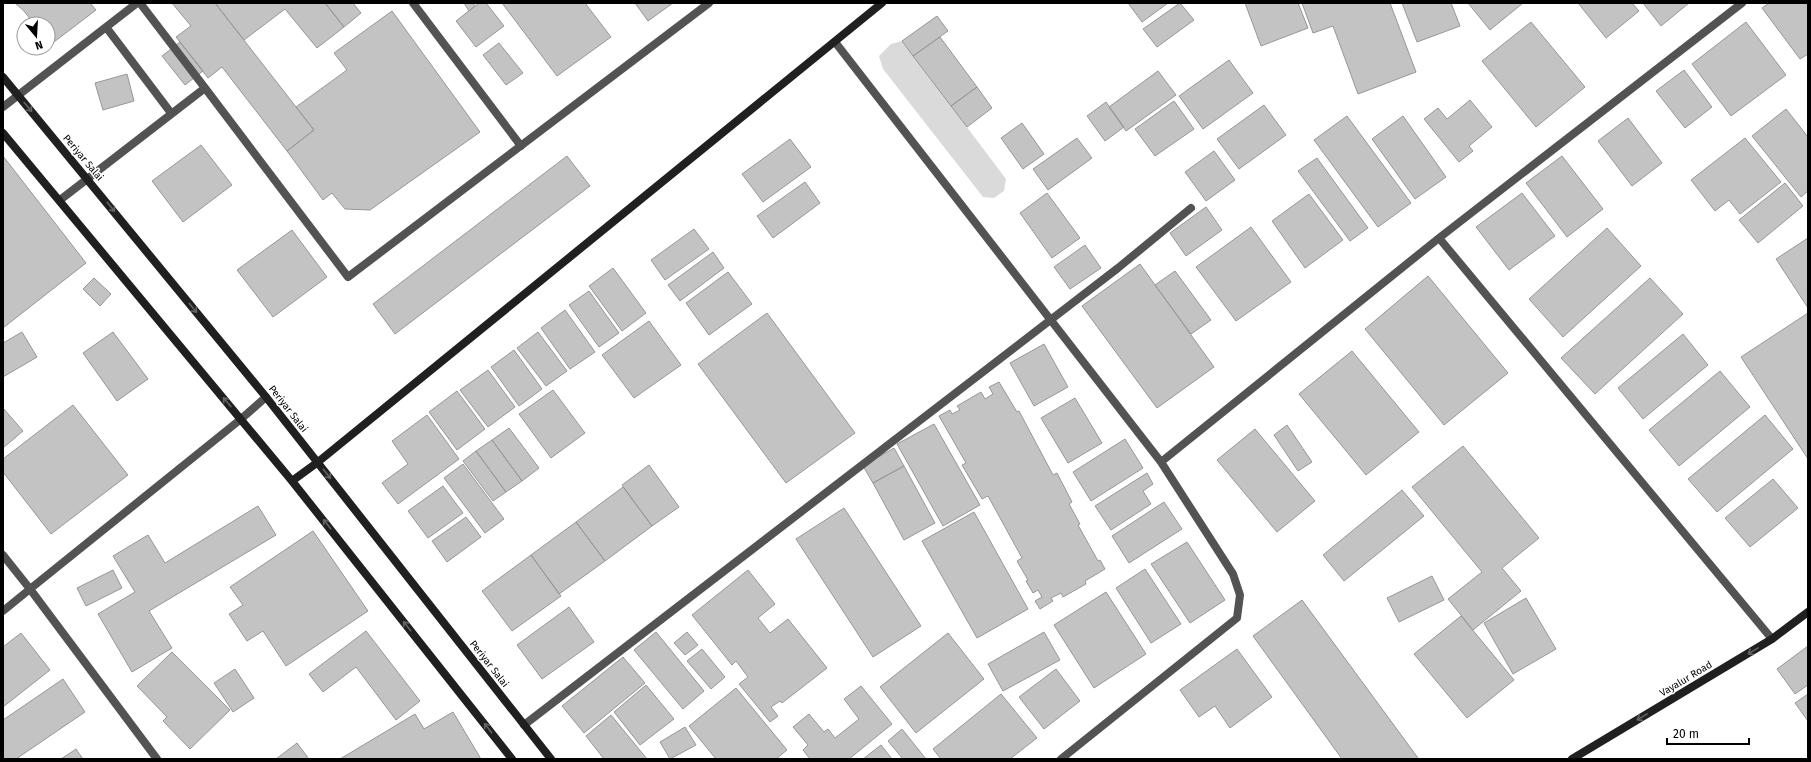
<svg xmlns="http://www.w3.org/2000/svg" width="1811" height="762" font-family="'Fira Sans',sans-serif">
<rect width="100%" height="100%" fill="#fff"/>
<path fill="#dadada" d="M902 41 1006 179 1004 191 994 198 983 197 883 69 879 56 891 44Z"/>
<path fill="#c3c3c3" stroke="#979797" d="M15 3H90L96 10 50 45 48 42V24H34L24 11Z
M172 3H215L314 130 287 151 222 67 208 78 176 37 191 26Z
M215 3H325L344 27 317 48 285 9 244 40Z
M325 3H353L361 13 344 27Z
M464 3H473L475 6 469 11Z
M479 3H486L504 26 476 47 456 21Z
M502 3H585L611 37 557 76Z
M635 3H673L648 21Z
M1128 3H1168L1142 22Z
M1180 3 1194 20 1157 47 1143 29Z
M1245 3H1298L1308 28 1261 46Z
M1302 3H1390L1416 72 1358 94 1333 26 1313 33Z
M1402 3H1451L1460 26 1417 42Z
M1468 3H1523L1490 30Z
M1578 3H1632L1639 11 1606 38Z
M1643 3H1689L1661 26Z
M1769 3H1808V54L1800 59 1762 8Z
M392 11 480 132 370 210 345 209 332 193 323 200 287 151 314 130 296 107 347 70 334 53Z
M937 16 948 31 913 56 902 41Z
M1531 22 1585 87 1536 127 1482 61Z
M1746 22 1786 75 1731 116 1692 64Z
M940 37 977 87 951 106 913 56Z
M180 42 203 71 185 85 162 56Z
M499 43 523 73 506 85 483 55Z
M1229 60 1253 93 1203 129 1179 96Z
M1684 70 1712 107 1685 128 1656 91Z
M1158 71 1176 95 1126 131 1109 107Z
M127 74 134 101 103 110 95 83Z
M977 87 992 108 967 127 951 106Z
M1470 100 1492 127 1469 146 1473 151 1459 162 1424 119 1438 108 1447 119Z
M1174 101 1194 129 1155 156 1135 129Z
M1106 102 1124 127 1105 141 1087 116Z
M1264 105 1286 135 1239 169 1217 139Z
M1786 109 1808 137V191L1801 197 1752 136Z
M1347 116 1411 203 1378 227 1314 140Z
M1403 116 1446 177 1415 199 1372 139Z
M1628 118 1662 163 1632 186 1598 141Z
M1022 123 1044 154 1023 169 1001 138Z
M1077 138 1092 158 1048 190 1033 169Z
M1745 138 1781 182 1740 214 1729 200 1715 211 1691 180Z
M790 139 811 167 763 202 742 174Z
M201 145 232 185 183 222 152 181Z
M1214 151 1235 180 1206 201 1185 172Z
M3 156 86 263 3 328Z
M567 156 590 186 395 334 373 304Z
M1562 156 1603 209 1567 237 1526 183Z
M1317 158 1368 228 1350 241 1298 171Z
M805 182 820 203 773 238 757 216Z
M1785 183 1803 206 1758 243 1739 220Z
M1047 193 1080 238 1052 258 1020 213Z
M1522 193 1555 236 1509 270 1476 227Z
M1309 194 1343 240 1305 268 1272 221Z
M1206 207 1222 230 1186 256 1170 233Z
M1251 227 1291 282 1236 321 1196 267Z
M1607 228 1641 266 1563 337 1529 299Z
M694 229 709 249 665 280 651 260Z
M292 230 327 277 273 317 237 270Z
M1808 238V308L1776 259Z
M1085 245 1101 268 1070 289 1054 267Z
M713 252 724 268 680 301 668 285Z
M1140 264 1214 367 1157 408 1082 306Z
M613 268 646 313 622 331 589 286Z
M1175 271 1211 320 1191 334 1155 285Z
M728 272 752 304 709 335 686 303Z
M1428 276 1508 373 1444 425 1365 329Z
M94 278 111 294 100 306 83 289Z
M1650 278 1683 314 1595 394 1561 358Z
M589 291 619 333 599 347 569 305Z
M565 310 595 352 570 369 541 328Z
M767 313 855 433 786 483 698 364Z
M1808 313V459L1741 357Z
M649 321 681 365 634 398 602 355Z
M22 332 37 357 3 377V343Z
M113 332 148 379 117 401 83 353Z
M538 332 567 371 546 386 517 348Z
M1683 334 1708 365 1643 419 1618 388Z
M1044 344 1068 387 1034 406 1010 363Z
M514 350 542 389 519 406 491 367Z
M1352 351 1419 432 1366 475 1299 394Z
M488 370 515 407 488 427 460 390Z
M1720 371 1750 407 1679 466 1649 430Z
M999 382 1017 412 1019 411 1053 475 1057 473 1072 502 1069 504 1080 524 1078 525 1098 561 1100 560 1105 569 1085 581 1086 584 1063 597 1061 593 1051 598 1053 601 1040 609 1035 601 1042 597 1038 590 1033 593 1026 581 1028 580 1017 561 1022 558 988 496 982 499 962 465 966 463 939 416 950 410 952 414 960 410 957 406 981 392 985 399 993 394 989 387Z
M553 390 585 433 551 458 519 414Z
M457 391 485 429 457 450 429 412Z
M1075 398 1102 443 1068 463 1041 418Z
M73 405 128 475 51 534 3 472V459Z
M3 408 23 431 3 448Z
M427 415 459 459 398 504 382 483 408 464 392 441Z
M1765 415 1793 449 1717 512 1688 479Z
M934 424 980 505 943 526 897 444Z
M1287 425 1312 462 1298 471 1274 435Z
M509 428 539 468 522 481 492 440Z
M1255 429 1315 501 1277 532 1217 460Z
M1125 439 1143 468 1091 501 1073 472Z
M492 440 522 481 506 492 476 451Z
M1463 446 1539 538 1502 568 1521 591 1473 630 1448 599 1482 572 1412 487Z
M894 448 904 466 873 483 863 466Z
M476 451 506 492 493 501 463 461Z
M463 464 504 519 485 533 444 478Z
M649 465 679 507 652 526 622 485Z
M904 466 935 523 904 540 873 483Z
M1147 473 1153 484 1143 491 1151 504 1111 530 1095 506Z
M1773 479 1798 508 1750 547 1725 518Z
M443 486 463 513 428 538 408 511Z
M623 487 652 526 605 561 576 522Z
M1402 490 1424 516 1344 581 1323 555Z
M1164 502 1182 529 1129 563 1112 536Z
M258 506 276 535 149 611 172 648 132 672 98 614 135 592 113 556 148 535 165 563Z
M844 508 921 626 873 657 796 539Z
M974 512 1028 609 977 638 922 541Z
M466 517 481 537 447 562 432 541Z
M576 522 605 561 559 594 531 555Z
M313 531 368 611 286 666 263 631 247 641 229 614 243 605 230 587Z
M1187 542 1225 600 1190 623 1151 564Z
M531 555 561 596 512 631 482 591Z
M1145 569 1181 624 1151 643 1116 588Z
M113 570 122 588 86 606 77 588Z
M748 570 775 604 758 618 770 633 788 619 827 668 782 703 780 701 771 707 778 716 770 722 739 684 748 677 736 661 732 665 692 615Z
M1432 576 1444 600 1399 622 1387 598Z
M1106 592 1146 654 1094 688 1054 625Z
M1526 598 1556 649 1513 674 1484 623Z
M1302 600 1418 758 1417 759H1342L1253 636Z
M569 607 594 642 542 679 517 645Z
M1461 616 1514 680 1467 718 1414 654Z
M366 631 420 701 396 720 356 667 323 692 309 674Z
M656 632 704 691 683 709 634 650Z
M687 632 698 645 685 655 674 643Z
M1044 632 1060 660 1003 691 988 664Z
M21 633 50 670 3 707V647Z
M948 633 984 679 916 733 880 687Z
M1808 646V685L1795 694 1777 669Z
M702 649 725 677 711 689 687 661Z
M1237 649 1272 697 1230 728 1215 706 1199 717 1180 690Z
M172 652 230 710 190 749 163 721 167 717 137 686Z
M623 657 645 683 584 733 562 706Z
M235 669 254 698 233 712 214 683Z
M1056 669 1080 701 1044 729 1019 697Z
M63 679 85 712 16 759H3V720Z
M646 685 674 719 640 745 614 712Z
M861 686 892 724 849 759H810L803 750 808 745 793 727 809 714 824 732 828 729 835 738 859 719 844 699Z
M736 688 787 750 776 759H716L689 726Z
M1001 694 1037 738 1010 759H941L933 749Z
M1808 694V721L1795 703Z
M453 712 481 759H340L415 714 424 729Z
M611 715 647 759H604L586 736Z
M685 727 696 745 670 759 660 742Z
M902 729 926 759H903L888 741Z
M297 743 309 759H276Z
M881 745 892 759H863Z
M76 749 83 759H61Z"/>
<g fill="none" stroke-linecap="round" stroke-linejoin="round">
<path stroke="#535353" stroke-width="8" d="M140 3 205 88
M413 3 521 146
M106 27 171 113
M3 107 137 3
M60 200 205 88 348 277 709 3"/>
<path stroke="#535353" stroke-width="8" d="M835 42 1161 462
M1439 238 1772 639
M3 555 30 589 3 611
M524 725 1118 268 1191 208
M157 759 30 589 241 419 266 397
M1061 759 1237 618 1240 595 1233 574 1161 462 1439 238 1742 3"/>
<path stroke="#202020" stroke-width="8" d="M3 77 266 397 551 759
M3 133 292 481 512 759
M292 481 318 462 882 3
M1572 759 1772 639 1808 612"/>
</g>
<defs><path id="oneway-shaft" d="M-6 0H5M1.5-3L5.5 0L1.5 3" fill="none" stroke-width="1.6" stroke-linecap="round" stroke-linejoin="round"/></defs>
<g stroke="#636363">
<use href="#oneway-shaft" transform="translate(28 107) rotate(50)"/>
<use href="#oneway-shaft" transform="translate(111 207) rotate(51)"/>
<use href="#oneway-shaft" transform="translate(193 308) rotate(51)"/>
<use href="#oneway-shaft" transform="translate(227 402) rotate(-130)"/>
<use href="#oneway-shaft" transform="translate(327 474) rotate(52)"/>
<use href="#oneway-shaft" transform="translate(327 524) rotate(-128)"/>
<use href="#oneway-shaft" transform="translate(407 626) rotate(-128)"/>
<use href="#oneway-shaft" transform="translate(1753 651) rotate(149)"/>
<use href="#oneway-shaft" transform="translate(1642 717) rotate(149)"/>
<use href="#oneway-shaft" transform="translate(488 728) rotate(-128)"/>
</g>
<g text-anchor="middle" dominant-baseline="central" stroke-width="3" stroke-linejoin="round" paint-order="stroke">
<g font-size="10" fill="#000" stroke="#fff">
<text transform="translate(83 158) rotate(50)">Periyar Salai</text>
<text transform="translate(288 409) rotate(52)">Periyar Salai</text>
<text transform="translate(489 664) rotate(52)">Periyar Salai</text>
<text transform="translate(1686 679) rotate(-31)">Vayalur Road</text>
</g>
</g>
<rect width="1811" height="762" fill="none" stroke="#000000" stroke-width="8"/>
<g transform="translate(36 36) rotate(162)"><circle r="19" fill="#ffffff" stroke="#999999"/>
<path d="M0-3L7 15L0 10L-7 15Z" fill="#000000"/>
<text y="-6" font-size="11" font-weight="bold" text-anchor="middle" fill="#000000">N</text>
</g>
<path d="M1667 738v6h82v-6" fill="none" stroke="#000000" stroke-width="2"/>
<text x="1673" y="738" font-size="12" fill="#000000" stroke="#ffffff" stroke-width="3" paint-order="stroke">20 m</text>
</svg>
